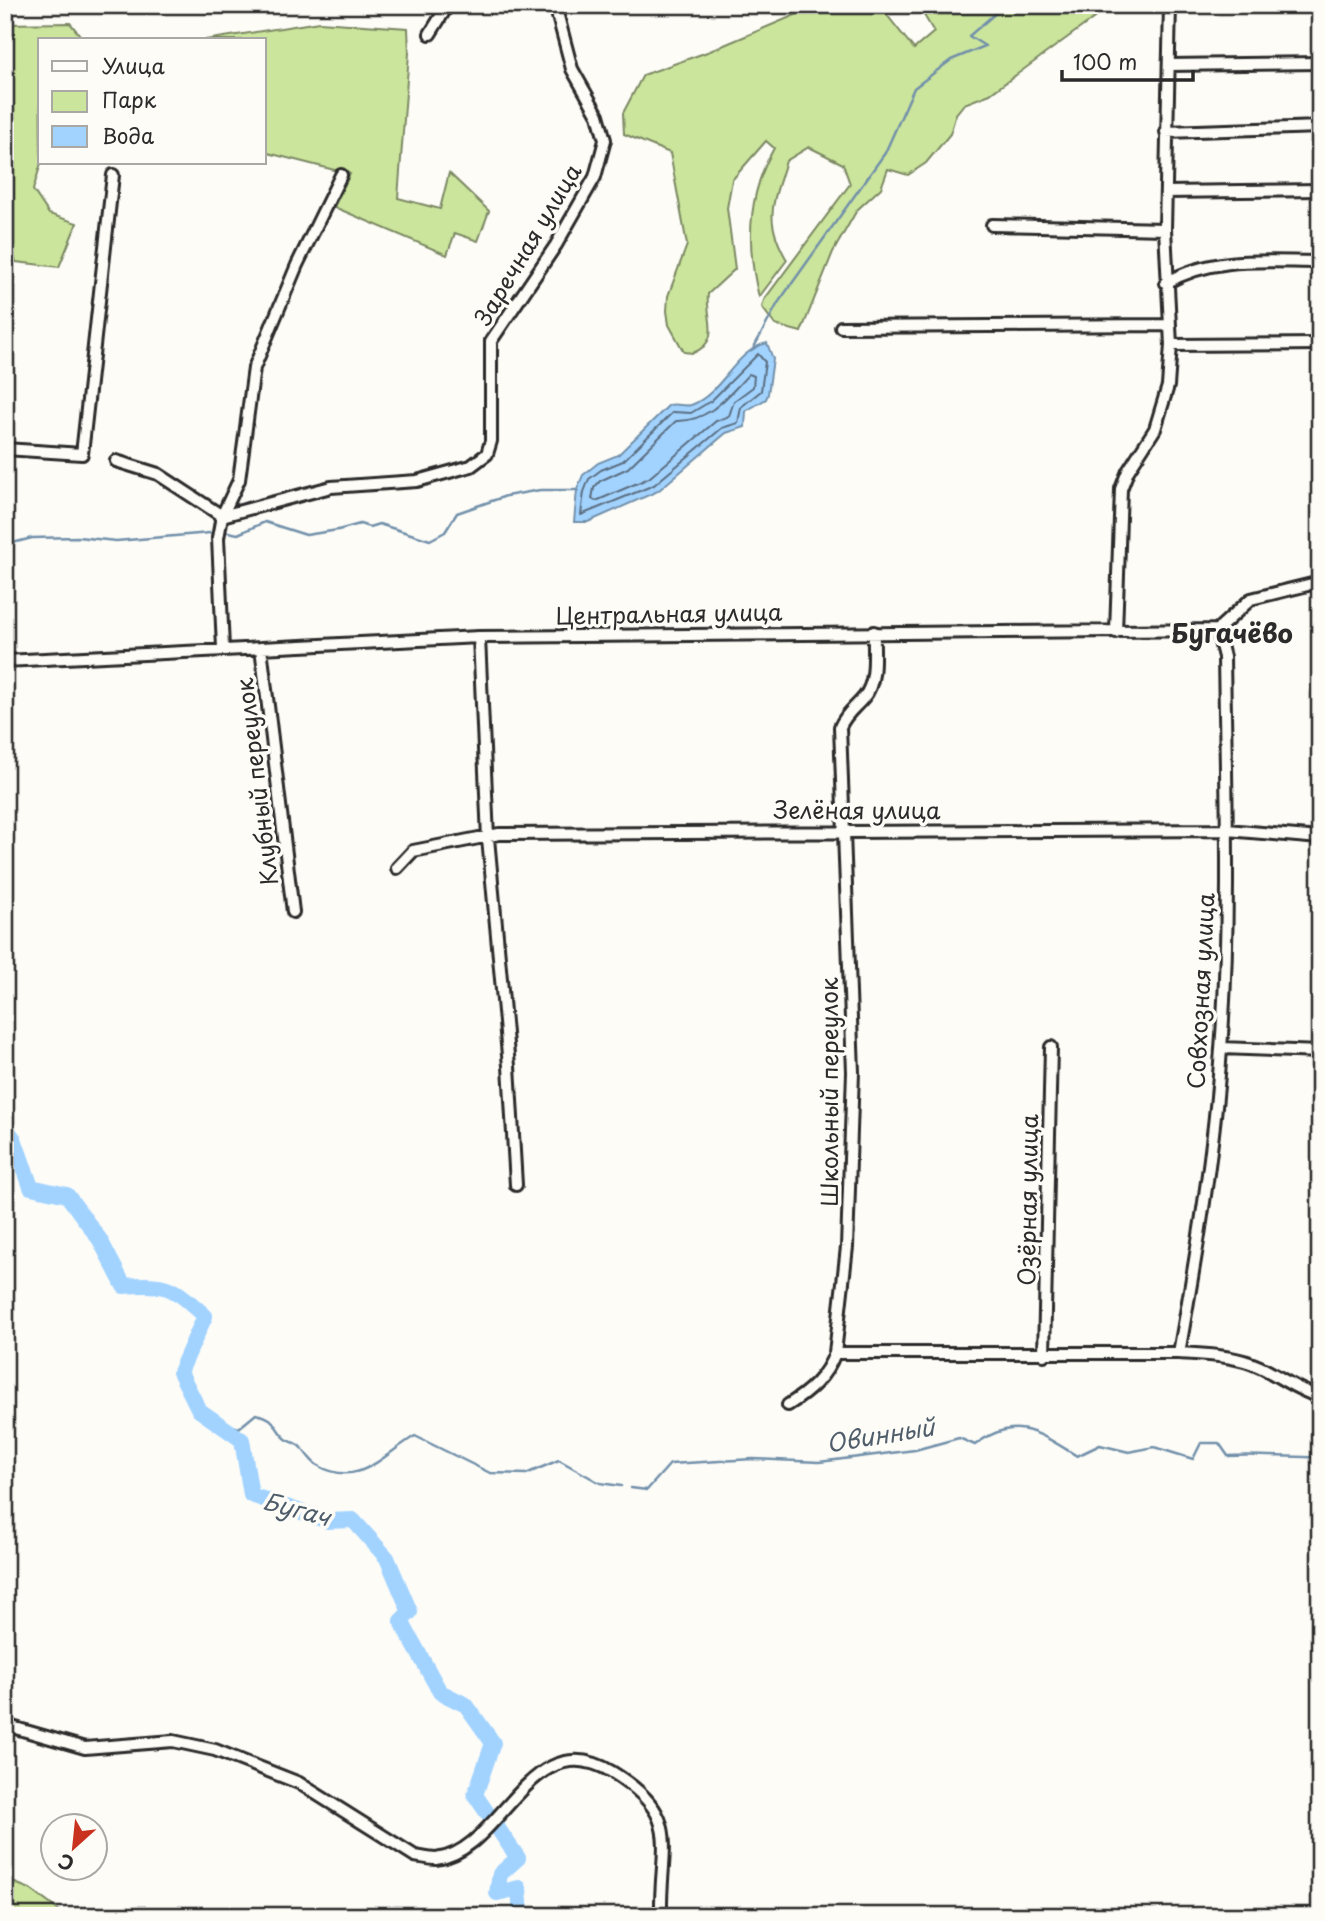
<svg xmlns="http://www.w3.org/2000/svg" width="1325" height="1921" font-family="'Playpen Sans',sans-serif">
<rect width="100%" height="100%" fill="#fdfcf7"/>
<filter id="ink" filterUnits="userSpaceOnUse"><feTurbulence type="fractalNoise" baseFrequency=".0143" numOctaves="2"/><feDisplacementMap in="SourceGraphic" scale="14" xChannelSelector="R" yChannelSelector="G"/><feConvolveMatrix kernelMatrix="1 2 1 2 8 2 1 2 1" color-interpolation-filters="sRGB"/></filter>
<g filter="url(#ink)">
<path fill="#cbe59c" stroke="#7b8864" stroke-width="2" d="M819 5H879L914 49 934 32 918 5H1112L990 94 964 104 956 114 950 134 926 163 908 175 888 169 881 188 857 210 833 252 801 332 775 325 762 307 764 300 850 184 843 164 809 147 786 161C773 204 763 219 787 260L759 297C746 246 747 195 774 148L766 141 732 180 727 208 735 269 708 294C705 317 723 341 693 353L684 352 669 325 667 311 668 296 687 245 670 153 624 134 623 113 643 75 710 51Z
M319 22 408 28 409 53 398 198 440 209 449 173 489 211 478 241 455 233 447 255 334 207 350 174 264 152V40H205Z
M70 23 84 40H40L41 163 33 190 49 214 77 223 59 267 16 262 5 232V24Z
M5 1879 30 1889 66 1916H5Z"/>
<path fill="#a2d3ff" stroke="#7290aa" stroke-width="2" d="M767 343 773 359 768 394 766 399 746 411 745 427 726 433 658 491 588 522H574L577 490 583 475 598 463 618 455 669 405C677 403 684 407 691 405 723 393 734 351 767 343Z"/>
<g fill="none" stroke-linecap="round" stroke-linejoin="round">
<path stroke="#5b6e80" stroke-width="2" d="M758 354 765 362 761 391 741 407 738 423 722 428 654 485 581 515 584 492 589 479 601 470 623 461 673 412 691 413 711 401Z
M749 374 754 376 753 387 734 401 729 416 716 421 649 478 596 501 592 499 594 488 600 481 628 468 676 421C709 422 728 396 749 374Z"/>
<path stroke="#7290aa" stroke-width="2.5" d="M753 349 778 303 885 153 914 88 951 60 985 46 969 36 1005 5
M228 532 238 534 265 522 306 535 338 530 360 524 369 527 379 524 430 540 445 532 457 513 506 496 540 490H578
M5 545 32 538 78 537 116 541 210 533
M223 1423 239 1428 256 1414C278 1419 271 1424 284 1437 287 1441 294 1442 298 1445 305 1450 309 1460 317 1465 359 1489 381 1456 415 1436L490 1473 526 1474 559 1460 600 1483 621 1486
M631 1488 647 1490 670 1464 753 1459 819 1462 915 1450 959 1438 975 1445C1016 1414 1039 1433 1077 1456L1100 1445 1129 1452 1154 1447 1193 1459 1201 1443H1219L1228 1456C1259 1454 1289 1458 1320 1457"/>
<path stroke="#a2d3ff" stroke-width="16" d="M5 1127 14 1139 31 1187 67 1195 100 1240 124 1286C169 1283 172 1286 205 1316L180 1372 199 1410 242 1440 251 1495 328 1521 353 1520 387 1558 410 1612 401 1621 440 1692 466 1705 493 1743 475 1795 518 1858 500 1874 497 1893 519 1888 521 1916"/>
<defs>
<path id="minor" d="M430 34 448 5
M1169 65 1320 63
M1166 132 1320 127
M1166 192 1320 190
M992 225 1165 229
M1166 283C1213 255 1267 262 1320 262
M841 327 1169 325
M1171 345 1320 344
M5 449 82 454 113 175
M116 461 158 474 222 516 331 487 417 481 471 466 487 454 491 441V341L556 245 595 177 605 140 598 115 572 69 555 5
M1116 632 1121 489 1128 471 1155 429 1168 386 1171 345 1165 229 1170 5
M479 637 488 838 509 1066 516 1185
M223 648 218 538 222 516 239 480 254 368 297 265 341 175
M261 648 293 912
M5 661 479 637 1217 630 1251 599 1320 582
M397 868 413 851 499 834 1227 830 1320 838
M1222 1048 1320 1052
M835 1353 847 1247 853 1072 840 727C846 713 855 708 864 697 878 681 873 651 874 632
M1179 1353C1197 1252 1214 1151 1221 1049 1231 919 1226 787 1224 657L1217 630
M1044 1355 1051 1047
M788 1405C809 1392 826 1377 835 1353H1179C1206 1355 1235 1355 1260 1367 1281 1377 1298 1391 1320 1397
M5 1725 85 1748 173 1741 215 1750 299 1783 415 1856C422 1857 430 1859 436 1859 502 1852 530 1722 612 1772 685 1817 659 1845 661 1916"/>
</defs>
<use href="#minor" stroke="#2b2b2b" stroke-width="16"/>
<use href="#minor" stroke="#fdfcf7" stroke-width="10"/>
</g>
</g>
<g text-anchor="middle" dominant-baseline="central" stroke-width="7" stroke-linejoin="round" paint-order="stroke">
<g font-size="23" fill="#2b2b2b" stroke="#fdfcf7">
<text transform="translate(527 244) rotate(-59)">Заречная улица</text>
<text transform="translate(669 613) rotate(-1)">Центральная улица</text>
<text transform="translate(256 782) rotate(-97)">Клубный переулок</text>
<text x="857" y="809">Зелёная улица</text>
<text transform="translate(1200 991) rotate(-87)">Совхозная улица</text>
<text transform="translate(828 1092) rotate(-90)">Школьный переулок</text>
<text transform="translate(1027 1200) rotate(-89)">Озёрная улица</text>
</g>
<g font-size="24" font-style="italic" fill="#4f5d6b" stroke="#fdfcf7">
<text transform="translate(880 1434) rotate(-9)">Овинный</text>
<text transform="translate(297 1508) rotate(15)">Бугач</text>
</g>
<g font-size="26" font-weight="bold" fill="#2b2b2b" stroke="#fdfcf7">
<text x="1232" y="632">Бугачёво</text>
</g>
</g>
<rect width="1325" height="1921" fill="none" stroke="#fdfcf7" stroke-width="28"/>
<rect x="14" y="14" width="1297" height="1893" fill="none" stroke="#2b2b2b" stroke-width="2.5" filter="url(#ink)"/>
<rect x="38" y="38" width="228" height="126" fill="#fdfcf7" stroke="#a9a8a5" stroke-width="2"/>
<rect x="52" y="61" width="35" height="10" fill="#fdfcf7" stroke="#a9a8a5" stroke-width="2"/>
<text x="102" y="74" font-size="21" fill="#2b2b2b">Улица</text>
<rect x="52" y="91" width="35" height="21" fill="#cbe59c" stroke="#a9a8a5" stroke-width="2"/>
<text x="102" y="108" font-size="21" fill="#2b2b2b">Парк</text>
<rect x="52" y="126" width="35" height="21" fill="#a2d3ff" stroke="#a9a8a5" stroke-width="2"/>
<text x="102" y="144" font-size="21" fill="#2b2b2b">Вода</text>
<g transform="translate(74 1847) rotate(207)"><circle r="33" fill="#fdfcf7" stroke="#a9a8a5" stroke-width="2"/>
<path d="M0-5L12 26L0 18L-12 26Z" fill="#c8321e"/>
<text y="-10" font-size="19" font-weight="bold" text-anchor="middle" fill="#2b2b2b">С</text>
</g>
<path d="M1062 70v10h131v-10" fill="none" stroke="#2b2b2b" stroke-width="3.5"/>
<text x="1073" y="70" font-size="21" fill="#2b2b2b" stroke="#fdfcf7" stroke-width="5" paint-order="stroke">100 m</text>
</svg>
